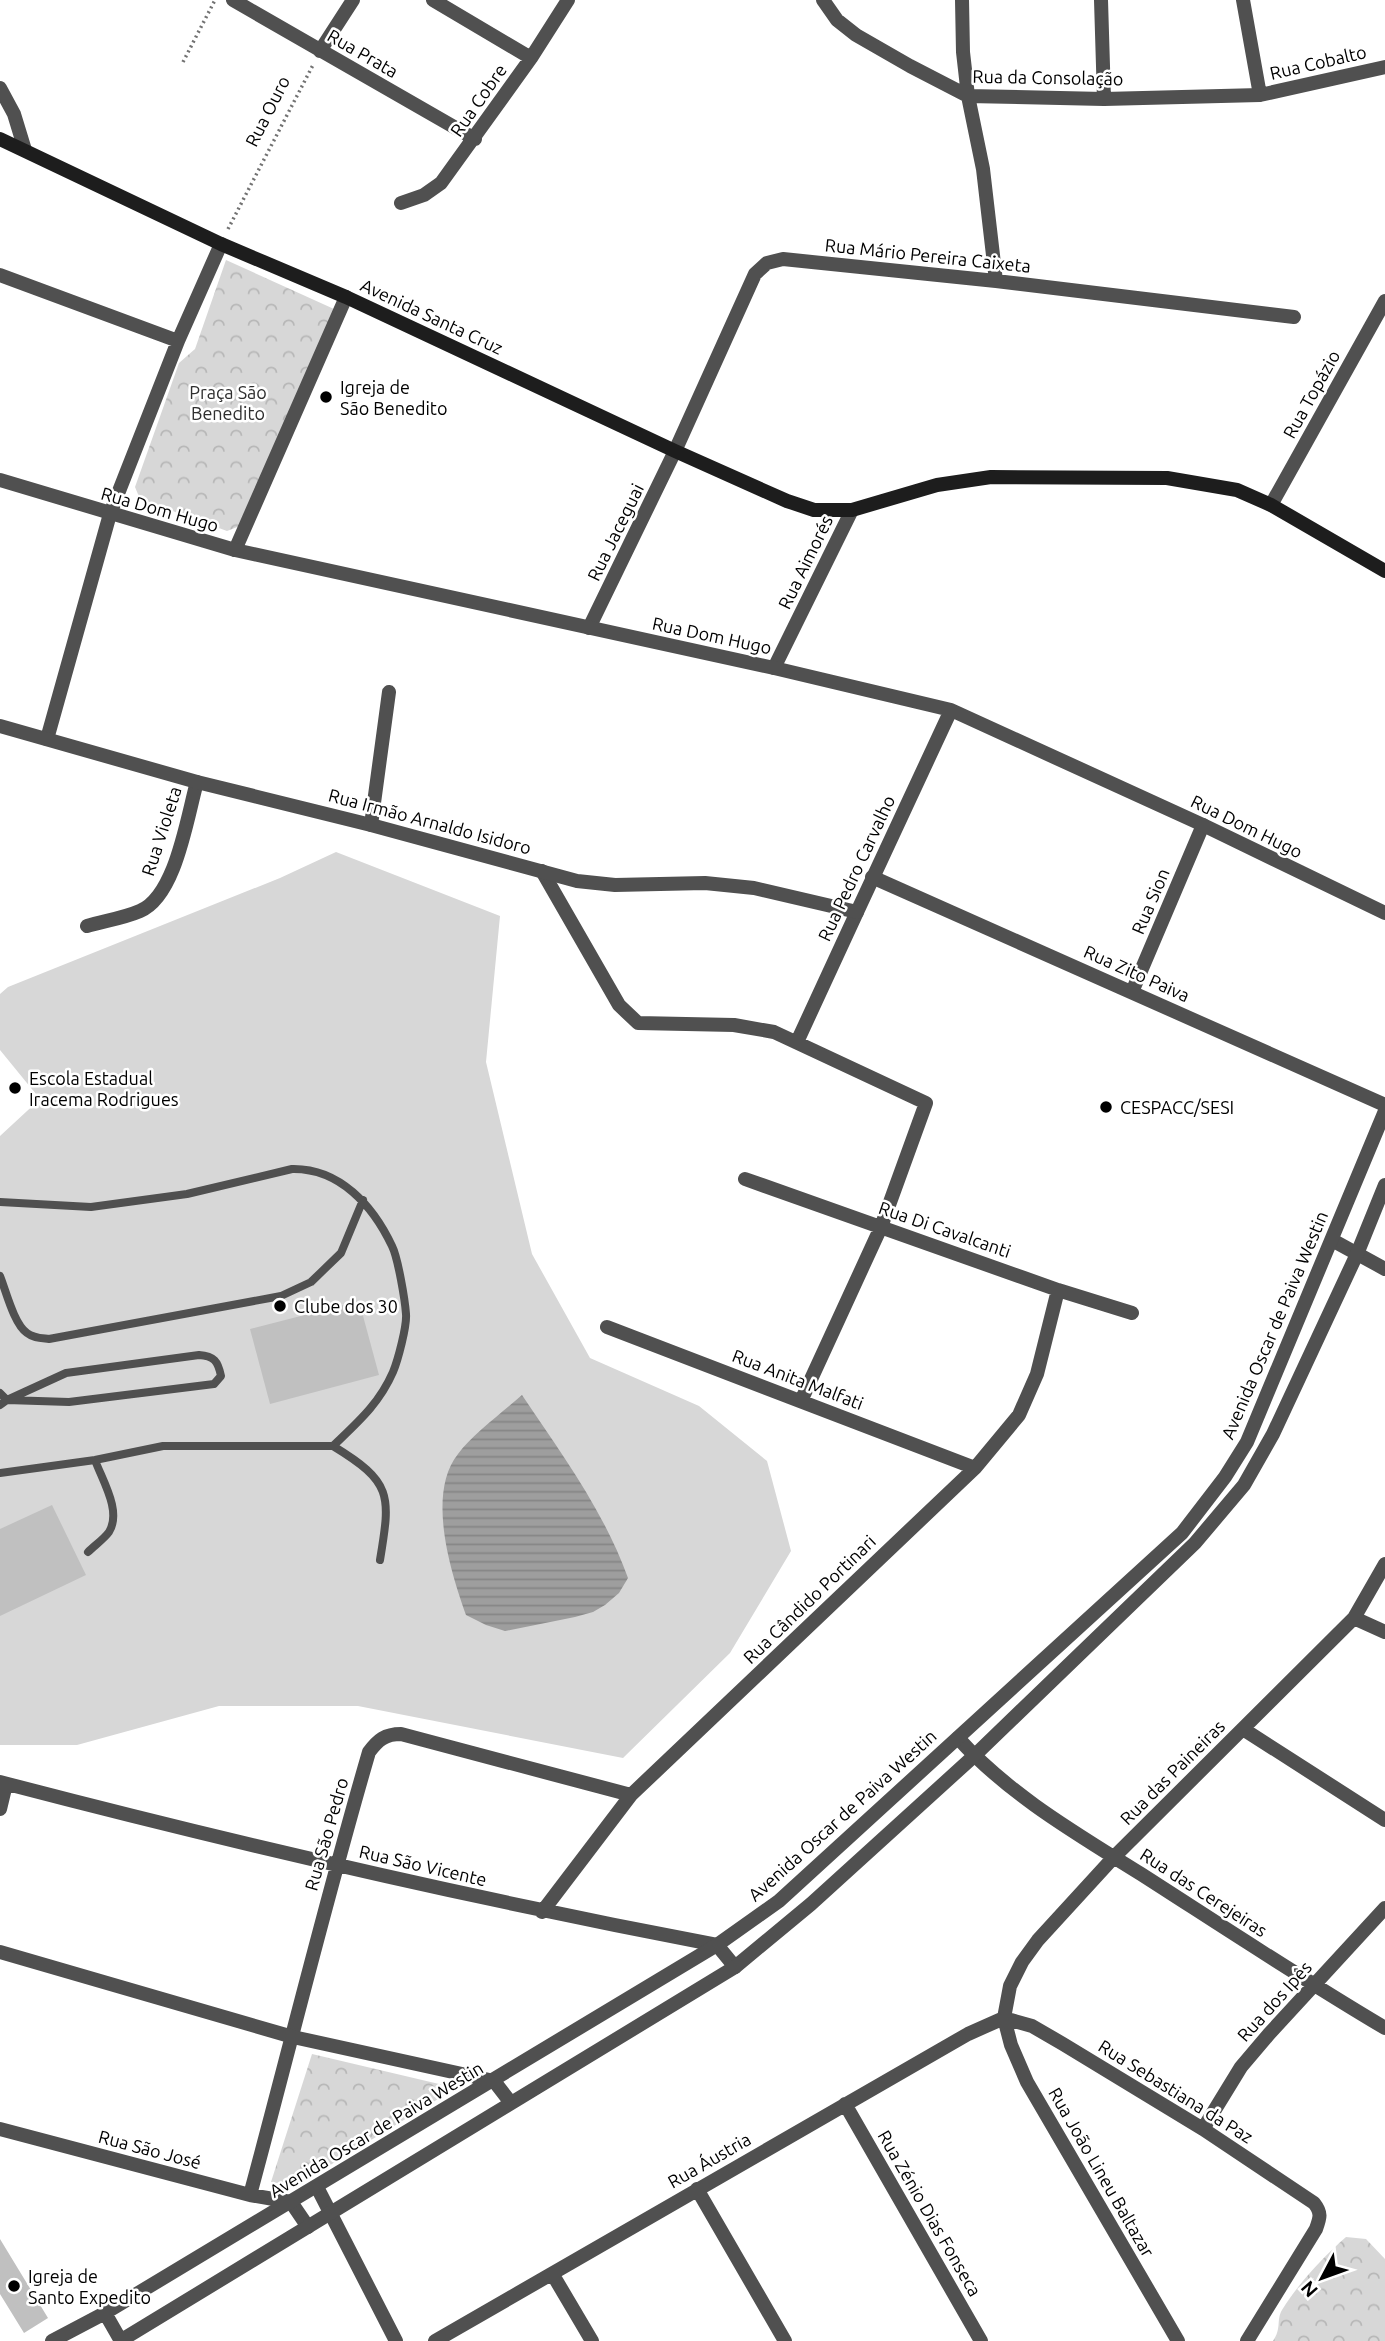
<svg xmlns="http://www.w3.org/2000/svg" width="1385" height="2341" font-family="Ubuntu,sans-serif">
<defs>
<pattern id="forest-crowns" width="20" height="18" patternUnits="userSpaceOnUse" patternTransform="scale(1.75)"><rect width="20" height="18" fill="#d7d7d7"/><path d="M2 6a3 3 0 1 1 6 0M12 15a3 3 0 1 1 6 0" fill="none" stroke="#b7b7b7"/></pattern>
<pattern id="water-rules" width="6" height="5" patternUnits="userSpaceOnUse" patternTransform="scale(1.75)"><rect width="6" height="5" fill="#9e9e9e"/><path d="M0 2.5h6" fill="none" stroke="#868686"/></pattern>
</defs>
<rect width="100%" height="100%" fill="#fff"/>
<path fill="url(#forest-crowns)" d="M226 260 334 309 240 526 227 531 140 499 135 487 179 363 195 349Z
M312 2054 456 2088 296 2186 271 2182Z
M1346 2237 1366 2239 1385 2259V2341H1273C1282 2328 1276 2320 1282 2310 1298 2284 1323 2257 1346 2237Z"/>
<path fill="#d7d7d7" d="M336 852 500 916 486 1062 532 1254 590 1358 699 1406 767 1461 791 1551 730 1653 623 1758 358 1706H219L77 1745H0V1136L40 1099 0 1050V994L8 987 280 878Z"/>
<path fill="url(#water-rules)" d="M522 1395C561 1453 604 1511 628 1578L619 1593 605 1605 593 1612 575 1617 505 1631 486 1625 466 1615C451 1573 426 1494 458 1454 472 1435 503 1412 522 1395Z"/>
<path fill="#c0c0c0" d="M359 1301 379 1375 270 1404 250 1329Z
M52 1505 86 1575 0 1616V1529Z
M0 2239 48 2318 24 2333 0 2294Z"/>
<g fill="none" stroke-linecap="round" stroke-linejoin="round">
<path stroke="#727272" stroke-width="3.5" stroke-dasharray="2 3.5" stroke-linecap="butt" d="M183 62 215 0
M228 229 313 65"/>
<path stroke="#505050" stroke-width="8" d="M0 1202 91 1207 187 1194 292 1169C340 1168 373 1206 392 1246 398 1258 405 1300 406 1314 407 1326 398 1360 393 1372 379 1404 358 1422 333 1446H163L95 1460 0 1473
M0 1276C6 1291 14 1324 27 1333 33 1338 41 1338 49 1339L281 1296 311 1282 341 1253 363 1200
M199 1355C214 1356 218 1361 221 1376L214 1384 69 1402 7 1400 66 1373Z
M0 1393 7 1400 0 1405
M333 1446C392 1482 391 1494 380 1560
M88 1552C94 1546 104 1539 109 1532 122 1511 102 1480 95 1460"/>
<path stroke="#505050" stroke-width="14" d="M233 0 475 139
M433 0 531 58
M823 0 837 20 856 35 910 66 968 96 1104 99 1260 95 1385 67
M962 0 963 52 968 96 983 169 996 281
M1101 0 1104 99
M1243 0 1260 95
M320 51 353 0
M401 203 424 195 441 183 531 58 568 0
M0 275 178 341
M1271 505 1385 301
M235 550 346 297
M589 628 675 451 755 274 767 263 783 259 996 281 1294 317
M774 668 852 510
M47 739 110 514 178 341 221 244
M371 825 389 692
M542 871 619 1005 638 1023 734 1025 774 1032 926 1103 881 1227 801 1401
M872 877 1385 1105
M87 926C104 921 124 918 140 911 176 896 187 817 197 782
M1132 992 1203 825
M797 1042 857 912
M745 1179 1058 1290 1132 1313
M1332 1240 1385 1269
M607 1327 975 1468
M1354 1618 1385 1632
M1243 1729 1385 1820
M958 1738C1008 1794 1077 1834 1141 1874 1222 1926 1302 1979 1385 2028
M0 1782C237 1844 476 1899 717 1945L735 1967
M0 1809 6 1784
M542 1912 631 1795 975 1468 1019 1415 1037 1374 1058 1290
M1004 2018 1032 2026 1063 2044 1203 2129 1314 2203C1322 2213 1320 2218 1316 2229L1247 2341
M845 2104 981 2341
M0 2129 250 2195 291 2202 308 2227
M1203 2129 1241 2067 1269 2034 1385 1908
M317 2187 396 2341
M697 2189 785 2341
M250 2195C290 2047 326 1899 369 1752 378 1740 385 1734 401 1734L631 1795
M553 2275 592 2341
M435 2341 968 2034 1004 2018
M1178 2341 1027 2082 1011 2045 1004 2018 1010 1986 1022 1962 1038 1940 1114 1857 1354 1618 1385 1564"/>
<path stroke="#505050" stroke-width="14" d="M0 88 14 114 25 150
M0 480 235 550 774 668 951 710 1203 825 1385 913
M0 726 197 782 371 825 577 881 615 885 705 883 754 888 857 912 951 710
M0 1952 293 2037 494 2081 511 2103
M105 2313 121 2341
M52 2341 105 2313 717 1945 779 1901 1182 1533 1225 1477 1247 1442 1385 1111
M120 2341 735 1967 811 1904 974 1756 1195 1543 1244 1485 1273 1434 1357 1254 1385 1185"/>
<path stroke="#1d1d1d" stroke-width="14" d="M0 139 221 244 346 297 675 451 787 501 814 510H852L937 485 991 477 1167 478 1237 490 1271 505 1385 571"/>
</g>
<g fill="#000" stroke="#fff" stroke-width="2.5">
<circle cx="326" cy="397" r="7"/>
<circle cx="15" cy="1088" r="7"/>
<circle cx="1106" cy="1107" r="7"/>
<circle cx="280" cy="1306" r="7"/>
<circle cx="14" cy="2286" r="7"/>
</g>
<g text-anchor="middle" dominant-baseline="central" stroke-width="5" stroke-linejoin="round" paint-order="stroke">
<g font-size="18" fill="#000" stroke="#fff">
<text transform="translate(363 53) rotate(30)">Rua Prata</text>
<text transform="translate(1318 62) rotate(-13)">Rua Cobalto</text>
<text transform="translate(1048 77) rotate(1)">Rua da Consolação</text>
<text transform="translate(478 100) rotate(-55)">Rua Cobre</text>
<text transform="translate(267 111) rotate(-63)">Rua Ouro</text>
<text transform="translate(928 255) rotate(6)">Rua Mário Pereira Caixeta</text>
<text transform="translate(432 316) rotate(25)">Avenida Santa Cruz</text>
<text transform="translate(1311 394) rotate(-61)">Rua Topázio</text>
<text transform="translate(160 509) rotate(16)">Rua Dom Hugo</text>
<text transform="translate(615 532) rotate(-64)">Rua Jaceguai</text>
<text transform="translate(805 562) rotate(-64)">Rua Aimorés</text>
<text transform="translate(712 635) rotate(12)">Rua Dom Hugo</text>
<text transform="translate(430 821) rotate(15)">Rua Irmão Arnaldo Isidoro</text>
<text transform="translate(1247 826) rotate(26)">Rua Dom Hugo</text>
<text transform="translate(161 831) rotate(-72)">Rua Violeta</text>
<text transform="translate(856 868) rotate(-65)">Rua Pedro Carvalho</text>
<text transform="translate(1150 901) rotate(-67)">Rua Sion</text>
<text transform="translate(1137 973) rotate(24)">Rua Zito Paiva</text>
<text transform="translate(945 1229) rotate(19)">Rua Di Cavalcanti</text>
<text transform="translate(1274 1325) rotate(-67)">Avenida Oscar de Paiva Westin</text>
<text transform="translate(798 1379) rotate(21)">Rua Anita Malfati</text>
<text transform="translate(809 1599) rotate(-44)">Rua Cândido Portinari</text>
<text transform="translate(1172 1772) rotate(-45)">Rua das Paineiras</text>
<text transform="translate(842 1815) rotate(-42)">Avenida Oscar de Paiva Westin</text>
<text transform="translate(326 1834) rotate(-74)">Rua São Pedro</text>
<text transform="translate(423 1865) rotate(13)">Rua São Vicente</text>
<text transform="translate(1204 1892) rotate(33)">Rua das Cerejeiras</text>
<text transform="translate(1274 2001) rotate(-48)">Rua dos Ipês</text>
<text transform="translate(1176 2091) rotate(32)">Rua Sebastiana da Paz</text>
<text transform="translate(376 2129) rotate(-31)">Avenida Oscar de Paiva Westin</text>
<text transform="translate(150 2149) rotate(15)">Rua São José</text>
<text transform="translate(709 2160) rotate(-30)">Rua Áustria</text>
<text transform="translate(1102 2172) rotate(60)">Rua João Lineu Baltazar</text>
<text transform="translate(930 2213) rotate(60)">Rua Zénio Dias Fonseca</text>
</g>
<g font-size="18" fill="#000" stroke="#fff" text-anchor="start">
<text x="340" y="387">Igreja de<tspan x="340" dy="21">São Benedito</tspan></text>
<text x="29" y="1078">Escola Estadual<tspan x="29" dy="21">Iracema Rodrigues</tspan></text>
<text x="1120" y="1107">CESPACC/SESI</text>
<text x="294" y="1306">Clube dos 30</text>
<text x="28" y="2276">Igreja de<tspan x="28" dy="21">Santo Expedito</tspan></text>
</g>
<g font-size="18" fill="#2e2e2e" stroke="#fff">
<text x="228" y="392">Praça São<tspan x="228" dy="21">Benedito</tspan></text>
</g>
</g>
<g transform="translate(1322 2278) rotate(229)" stroke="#ffffff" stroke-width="5" paint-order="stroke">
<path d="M0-5L12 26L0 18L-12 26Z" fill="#000000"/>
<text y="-10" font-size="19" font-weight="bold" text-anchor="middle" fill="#000000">N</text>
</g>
</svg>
